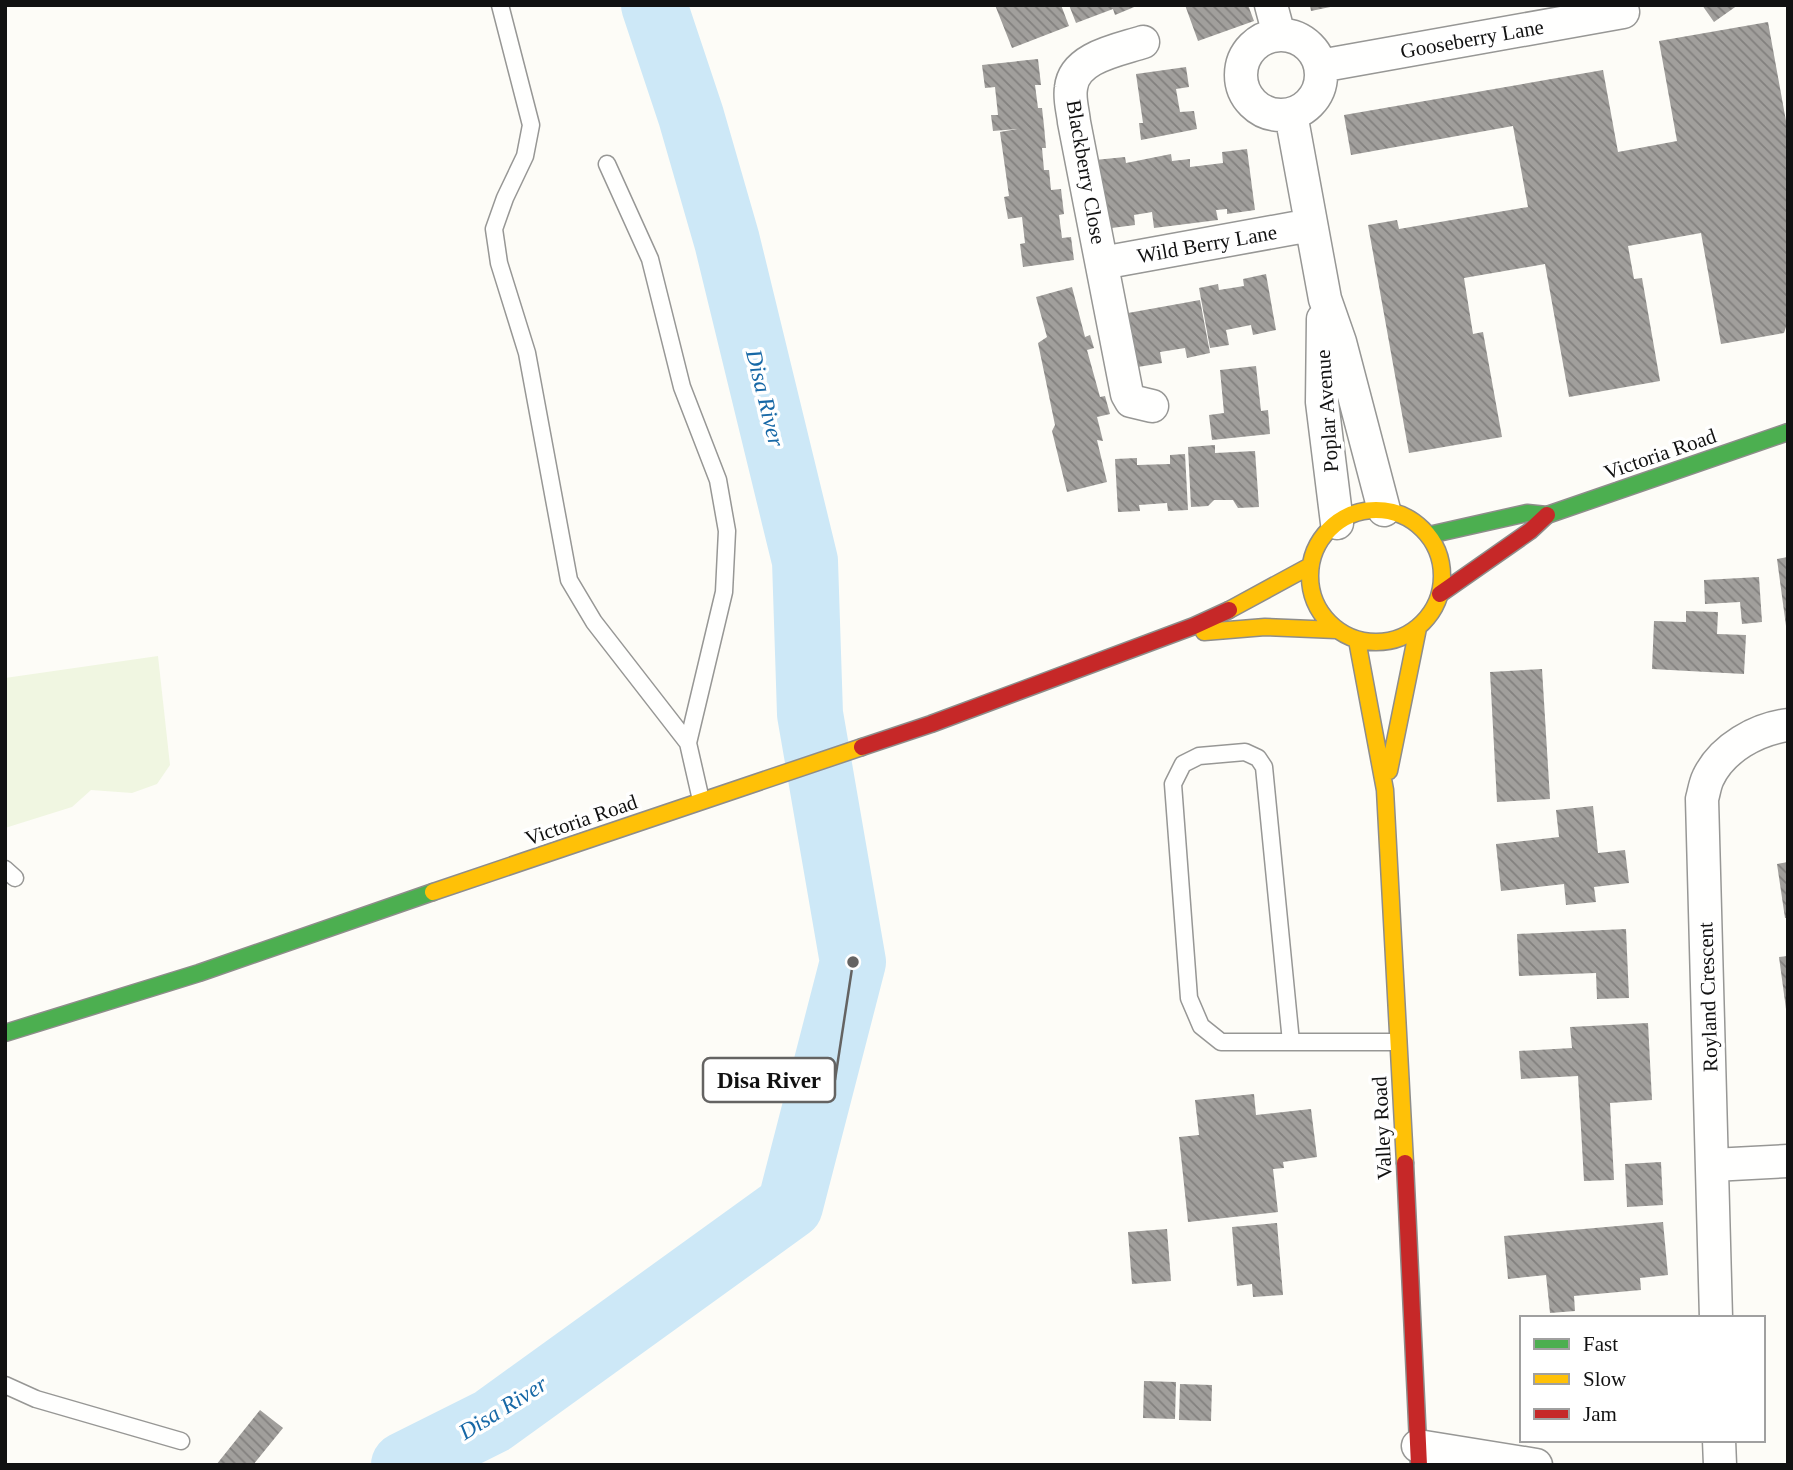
<svg xmlns="http://www.w3.org/2000/svg" width="1793" height="1470" font-family="Georgia,serif">
<defs>
<pattern id="building-back-hatch" width="6" height="6" patternUnits="userSpaceOnUse" patternTransform="scale(1.75)"><rect width="6" height="6" fill="#a19f9c"/><path d="M-1 5l2 2M0 0l6 6M5-1l2 2" fill="none" stroke="#82807e"/></pattern>
</defs>
<rect width="100%" height="100%" fill="#fdfcf7"/>
<path fill="#f0f6e1" d="M158 656 170 765 157 784 132 793 91 790 72 807 5 828V678Z"/>
<g fill="none" stroke-linecap="round" stroke-linejoin="round">
<path stroke="#cde8f7" stroke-width="66" d="M404 1465 492 1421 790 1206 853 962 810 714 805 561 727 241 691 116 654 5"/>
</g>
<path fill="url(#building-back-hatch)" d="M995 5H1061L1069 26 1012 48Z
M1069 5H1139L1115 15 1113 9 1076 23Z
M1185 5H1248L1254 21 1198 41Z
M1310 5H1334L1335 6 1311 11Z
M1702 5H1738L1714 22Z
M1768 22 1788 132V321L1784 333 1721 344 1701 233 1628 246 1634 279 1642 278 1660 381 1569 397 1545 264 1464 278 1473 334 1483 332 1502 437 1409 453 1368 225 1397 220 1399 229 1528 207 1513 126 1351 155 1344 115 1603 70 1618 152 1677 141 1659 41Z
M1038 59 1041 85H1035L1038 108H1042L1044 126 1046 148H1042L1044 170H1049L1051 190 1061 189 1064 214 1059 215 1062 238 1071 237 1074 260 1023 267 1020 244 1025 243 1022 217 1008 219 1004 197 1009 196 1000 132 1017 129 993 131 991 115H998L995 87 985 88 982 65Z
M1186 67 1189 87 1176 89 1180 112 1194 111 1197 129 1141 140 1139 123H1143L1136 74Z
M1247 149 1255 210 1227 214V209L1216 210 1218 220 1154 228 1152 212 1134 215 1135 225 1104 229 1095 160 1125 157 1126 163 1171 154 1172 161 1190 159V167L1223 163 1222 152Z
M1266 274 1276 330 1253 335 1251 325 1226 330 1229 345 1210 348 1199 288 1218 284 1219 290 1244 286 1243 279Z
M1072 287 1085 337 1090 335 1094 348 1087 350 1100 397 1105 396 1110 414 1097 417 1103 441 1097 440 1107 482 1067 492 1052 431 1055 425 1038 343 1047 337 1036 297Z
M1200 300 1210 353 1187 358 1185 348 1160 352 1162 363 1138 367 1128 313Z
M1256 366 1261 411 1268 410 1270 434 1212 440 1209 415 1224 413 1220 370Z
M1215 445V453L1255 451 1259 507 1238 508 1233 500H1214L1208 506 1191 507 1188 447Z
M1185 454 1188 510 1168 511 1167 503 1139 505 1140 511 1118 512 1115 459 1137 458V465L1170 464V455Z
M1788 557V626H1786L1777 559Z
M1759 577 1762 622 1742 624 1740 602 1705 604 1704 580Z
M1686 611 1718 612 1717 634 1746 635 1744 674 1652 669 1654 621 1686 622Z
M1542 669 1550 799 1497 802 1490 672Z
M1593 806 1598 853 1625 850 1629 883 1594 887 1596 902 1566 905 1564 884 1501 891 1496 844 1559 837 1556 810Z
M1788 862V918H1785L1777 864Z
M1626 929 1629 998 1597 999 1596 973 1519 976 1517 934Z
M1788 956V1009H1786L1779 957Z
M1648 1023 1652 1100 1610 1103 1614 1180 1584 1181 1578 1076 1521 1079 1519 1051 1572 1048 1570 1027Z
M1254 1094 1256 1115 1311 1109 1317 1157 1283 1162 1284 1168 1273 1169 1278 1212 1188 1222 1179 1137 1199 1135 1195 1100Z
M1661 1162 1663 1205 1627 1207 1625 1164Z
M1663 1222 1668 1275 1640 1278 1641 1290 1574 1296 1575 1311 1550 1313 1546 1275 1508 1279 1504 1236Z
M1277 1223 1283 1295 1253 1297 1252 1284 1237 1286 1232 1227Z
M1167 1229 1171 1281 1132 1284 1128 1232Z
M1144 1381 1176 1382 1175 1419 1143 1418Z
M1180 1384 1212 1385 1211 1421 1179 1420Z
M260 1410 283 1428 253 1465H216Z"/>
<g fill="none" stroke-linecap="round" stroke-linejoin="round">
<defs>
<path id="lane" d="M500 5 531 125 525 156 505 198 494 229 499 263 527 353 569 580 594 622 688 743 701 800
M607 164 650 259 682 387 718 480 727 531 724 592 688 743
M5 869 15 878
M1291 1042 1264 767 1258 758 1245 752 1199 756 1183 764 1173 784 1189 998 1201 1026 1221 1042H1398
M5 1385 36 1399 181 1441"/>
<path id="street" d="M1271 5 1279 35
M1241 75a40 40 0 1 1 80 0a40 40 0 1 1-80 0Z
M1143 42C1119 50 1074 57 1071 88 1069 99 1073 111 1074 122L1127 394 1131 401 1152 406
M1320 66 1623 12
M1291 114 1325 299 1340 342 1384 510
M1102 263 1311 225
M1323 319 1322 402 1337 523
M1713 1165 1788 1161
M1716 1318 1702 799C1704 792 1705 784 1708 778 1722 748 1757 729 1788 725
M1719 1440 1720 1465
M1418 1446 1536 1465"/>
<path id="fast" d="M1429 535 1527 513 1547 515 1788 432
M5 1033 199 973 433 892"/>
<path id="slow" d="M1310 576a66 66 0 1 1 132 0a66 66 0 1 1-132 0Z
M1229 610 1310 566
M1204 632 1265 627 1336 630
M1357 640 1385 790 1405 1163
M1389 771 1418 628
M433 892 862 747"/>
<path id="jam" d="M1440 594 1530 531 1547 515
M862 747 931 724 1194 626 1229 610
M1405 1163 1419 1465"/>
</defs>
<use href="#lane" stroke="#979795" stroke-width="19"/>
<use href="#street" stroke="#979795" stroke-width="35"/>
<use href="#fast" stroke="#8e8d8b" stroke-width="19"/>
<use href="#slow" stroke="#8e8d8b" stroke-width="19"/>
<use href="#jam" stroke="#8e8d8b" stroke-width="19"/>
<use href="#lane" stroke="#fffffe" stroke-width="16"/>
<use href="#street" stroke="#fffffe" stroke-width="32"/>
<use href="#fast" stroke="#4caf50" stroke-width="16"/>
<use href="#slow" stroke="#ffc107" stroke-width="16"/>
<use href="#jam" stroke="#c62828" stroke-width="16"/>
</g>
<g text-anchor="middle" dominant-baseline="central" stroke-width="7" stroke-linejoin="round" paint-order="stroke">
<g font-size="21" fill="#111" stroke="#fff">
<text transform="translate(1472 39) rotate(-10)">Gooseberry Lane</text>
<text transform="translate(1086 172) rotate(80)">Blackberry Close</text>
<text transform="translate(1207 244) rotate(-10)">Wild Berry Lane</text>
<text transform="translate(1327 411) rotate(-94)">Poplar Avenue</text>
<text transform="translate(1660 454) rotate(-19)">Victoria Road</text>
<text transform="translate(581 820) rotate(-19)">Victoria Road</text>
<text transform="translate(1708 997) rotate(-92)">Royland Crescent</text>
<text transform="translate(1382 1128) rotate(-93)">Valley Road</text>
</g>
<g font-size="23" font-style="italic" fill="#1768a6" stroke="#fff">
<text transform="translate(765 398) rotate(76)">Disa River</text>
<text transform="translate(503 1408) rotate(-32)">Disa River</text>
</g>
</g>
<path fill="none" stroke="#646362" stroke-width="2.5" d="M853 962L835 1080"/>
<circle fill="#646362" stroke="#fff" stroke-width="2.5" cx="853" cy="962" r="7"/>
<rect fill="#fff" stroke="#646362" stroke-width="2.5" x="703" y="1058" width="132" height="44" rx="7"/>
<g font-size="23" text-anchor="middle" font-weight="bold" fill="#111">
<text x="769" y="1088">Disa River</text>
</g>
<rect width="1793" height="1470" fill="none" stroke="#111111" stroke-width="14"/>
<rect x="1520" y="1316" width="245" height="126" fill="#ffffff" stroke="#a0a0a0" stroke-width="2"/>
<rect x="1534" y="1339" width="35" height="10" fill="#4caf50" stroke="#a0a0a0" stroke-width="2"/>
<text x="1583" y="1351" font-size="21" fill="#111111">Fast</text>
<rect x="1534" y="1374" width="35" height="10" fill="#ffc107" stroke="#a0a0a0" stroke-width="2"/>
<text x="1583" y="1386" font-size="21" fill="#111111">Slow</text>
<rect x="1534" y="1409" width="35" height="10" fill="#c62828" stroke="#a0a0a0" stroke-width="2"/>
<text x="1583" y="1421" font-size="21" fill="#111111">Jam</text>
</svg>
